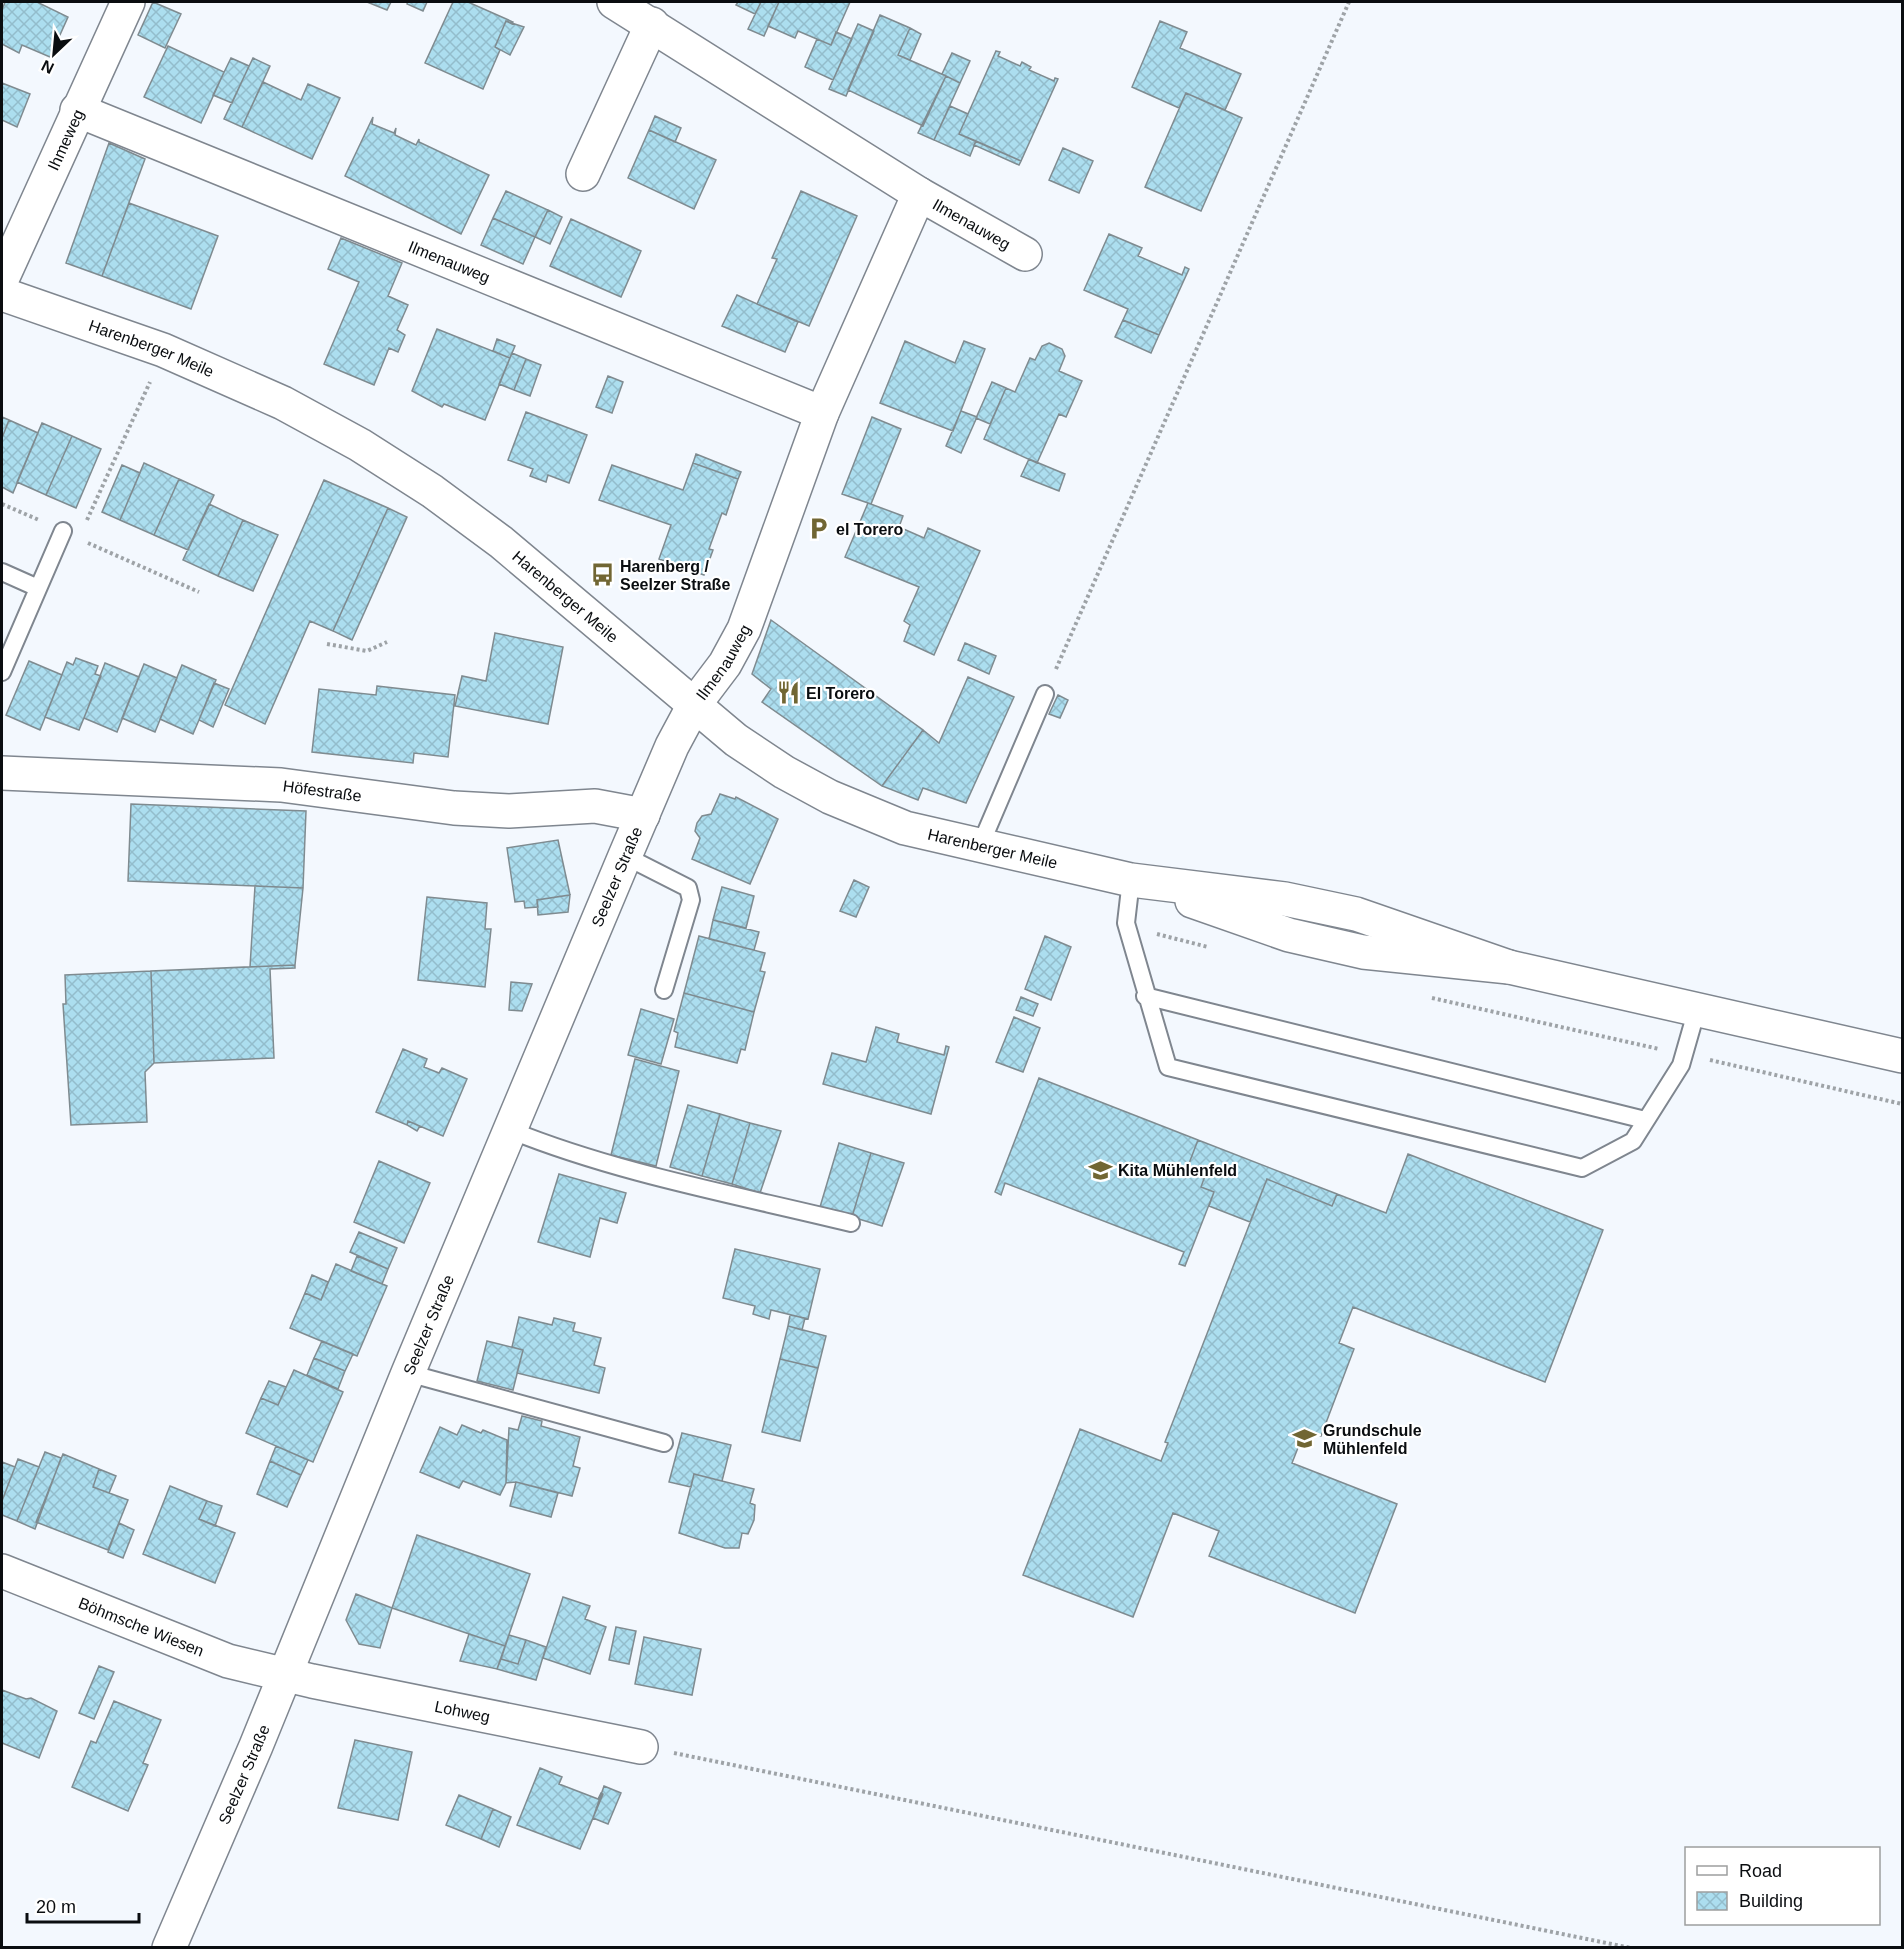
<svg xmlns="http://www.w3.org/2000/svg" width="1904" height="1949" font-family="Arial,sans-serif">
<defs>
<pattern id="building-cross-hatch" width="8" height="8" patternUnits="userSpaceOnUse" patternTransform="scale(1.5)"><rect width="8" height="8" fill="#acdeef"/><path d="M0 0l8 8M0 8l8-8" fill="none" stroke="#93bdcc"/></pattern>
</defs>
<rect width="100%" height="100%" fill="#f3f8fe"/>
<path fill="url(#building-cross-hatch)" stroke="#7f8b90" stroke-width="1.5" d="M5 2H37L68 17 50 57 22 45 19 53 2 44V10Z
M153 2 181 14 165 48 138 35Z
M367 2H391L387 10Z
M408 2H427L423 11 407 4Z
M453 2H468L513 22 512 24 506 21 495 47 500 50 483 89 425 63Z
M738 2H761L755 14 736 5Z
M761 2H779L764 36 748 29Z
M779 2H850L831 45 798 31 795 38 768 26Z
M880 15 910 28 898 55 946 76 923 126 848 90Z
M506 21 524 27 510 55 495 47Z
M1160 21 1187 32 1180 48 1241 74 1225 110 1186 93 1179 108 1132 87Z
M858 24 874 31 846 96 829 89Z
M910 28 921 34 910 60 898 55Z
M836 32 852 39 833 80 805 67 817 39 831 45Z
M168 46 224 72 201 123 144 97Z
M996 51 1000 52 998 56 1020 66 1022 62 1031 67 1029 70 1054 81 1055 78 1058 79 1021 161 959 134Z
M952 53 970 61 960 83 942 74Z
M231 58 249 66 232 103 213 95Z
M253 58 270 66 242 127 224 119Z
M946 76 960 83 934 140 918 133Z
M263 82 301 100 308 84 340 98 312 159 242 127Z
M2 83 30 94 17 127 2 120Z
M1186 93 1242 118 1201 211 1145 187Z
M950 106 968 114 959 134 976 141 970 156 934 140Z
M655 116 681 128 675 142 649 130Z
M373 117 372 124 394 133 396 128 395 135 416 145 419 139V142L489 175 461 234 345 176Z
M649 130 716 160 694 209 628 178Z
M976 141 1021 161 1019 165 974 145Z
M109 143 145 159 102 276 66 263Z
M1063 148 1093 161 1079 193 1049 180Z
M506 191 548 210 535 237 493 218Z
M801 191 857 216 809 326 757 304 777 259 772 258Z
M129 203 218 236 191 309 102 276Z
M548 210 562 217 550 244 535 237Z
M493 218 535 237 523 264 481 245Z
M571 219 641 251 621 297 550 266Z
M1109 234 1142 248 1138 256 1182 275 1185 267 1189 269 1159 335 1123 320 1128 309 1084 290Z
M341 238 402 263 388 296 408 305 397 330 405 335 398 352 389 348 374 385 324 364 359 282 328 269Z
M737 295 798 322 785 352 722 326Z
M1123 320 1159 335 1151 353 1115 337Z
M437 329 510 358 485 420 444 404 442 407 412 391Z
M497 339 515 346 510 358 493 351Z
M905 341 955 363 964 341 985 349 953 431 880 403Z
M1049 343 1062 349 1065 356 1059 371 1082 381 1066 417 1059 414 1037 463 984 439 1006 388 1015 392 1030 358 1035 360 1042 346Z
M512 353 526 359 514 390 499 384Z
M526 359 541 365 530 396 514 390Z
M608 376 623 382 612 413 596 407Z
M992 382 1006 388 990 424 976 418Z
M961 411 977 417 961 453 946 446Z
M526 412 587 435 569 483 548 475 546 482 530 476 533 469 508 460Z
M2 417 9 420 2 438Z
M872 417 901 429 871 504 842 494Z
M9 420 38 433 13 493 2 487V438Z
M42 423 72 436 46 495 17 482Z
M72 436 101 449 76 508 46 495Z
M696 454 741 472 738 479 693 463Z
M1029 459 1065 474 1059 491 1021 476Z
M144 463 179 479 154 535 120 520Z
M693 463 738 479 726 515 722 513 709 549 713 550 704 575 659 559 671 525 599 500 612 465 683 490Z
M122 465 140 473 120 520 102 512Z
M179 479 214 495 188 550 154 535Z
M324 480 388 508 333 631 310 621 265 724 225 705Z
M868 503 903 516 899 527 924 538 928 528 980 551 934 655 904 641 910 625 904 621 919 587 845 557Z
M209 504 243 520 218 576 183 560Z
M388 508 407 517 352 640 333 631Z
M243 520 278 535 253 591 218 576Z
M771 620 923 730 882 786 762 702 771 689 752 674Z
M495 633 563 647 548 724 455 706 462 676 486 681Z
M965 643 996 656 989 674 958 660Z
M76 658 98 666 95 674 101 676 79 730 45 717 67 662 73 665Z
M29 661 62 675 40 730 6 715Z
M105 663 139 677 117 732 84 718Z
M144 664 177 678 155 732 122 718Z
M182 665 216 680 193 734 160 719Z
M968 677 1014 697 966 803 923 788 918 800 882 786 923 730 939 743Z
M214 683 229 689 213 727 199 720Z
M377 686 455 695 448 757 414 753 413 763 312 752 319 689 376 695Z
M1058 695 1068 700 1060 718 1049 714Z
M720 794 735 799 736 797 778 819 750 884 692 859 700 838 695 831 697 823 702 816 711 814Z
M131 804 306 811 303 888 128 881Z
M558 840 570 895 537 900 538 907 525 908 524 901 515 902 507 848Z
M854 880 869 887 856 917 840 911Z
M255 886 303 888 295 965 250 967Z
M722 887 754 896 746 928 713 920Z
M570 895 568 912 538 915 537 900Z
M427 897 487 903 485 929H491L485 987 418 980Z
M713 920 759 932 754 950 709 939Z
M699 936 765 953 760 971 765 972 754 1012 684 993Z
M1045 936 1071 947 1051 1000 1025 989Z
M295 965V968L270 969 274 1058 154 1063 151 971Z
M151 971 154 1063 145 1072 147 1122 71 1125 63 1004H66L65 975Z
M511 982 532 984 522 1011 509 1010Z
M684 993 754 1012 745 1050 741 1049 737 1063 675 1047 678 1033 674 1031Z
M1021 997 1038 1004 1033 1016 1016 1010Z
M641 1009 674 1019 661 1064 628 1055Z
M1014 1017 1040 1028 1023 1072 996 1062Z
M876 1027 899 1034 897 1042 944 1055 946 1046 949 1047 931 1114 823 1084 832 1053 866 1062Z
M403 1049 427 1059 424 1067 439 1073 442 1068 467 1079 443 1136 408 1121 407 1125 376 1112Z
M635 1059 679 1071 656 1166 611 1155Z
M1039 1078 1198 1140 1188 1166 1206 1173 1201 1187 1214 1192 1185 1266 1179 1264 1184 1252 1005 1183 1001 1195 995 1192Z
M688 1105 720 1114 702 1176 670 1167Z
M720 1114 750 1123 732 1184 702 1176Z
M408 1121 420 1126 417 1131 407 1125Z
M750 1123 781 1131 760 1193 732 1184Z
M1198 1140 1337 1194 1332 1206 1267 1179 1250 1222 1209 1206 1214 1192 1201 1187 1206 1173 1188 1166Z
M839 1143 871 1153 852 1217 820 1207Z
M871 1153 904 1163 882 1226 852 1217Z
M1408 1154 1603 1230 1545 1382 1353 1307 1339 1343 1354 1349 1321 1436 1305 1430 1292 1463 1397 1504 1355 1613 1209 1556 1219 1531 1173 1513 1133 1617 1023 1575 1080 1429 1161 1461 1168 1443 1165 1442 1267 1179 1332 1206 1337 1194 1386 1213Z
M379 1161 430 1183 404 1243 354 1222Z
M559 1174 626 1193 617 1223 600 1218 590 1257 538 1242Z
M359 1232 397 1248 388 1269 350 1252Z
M735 1249 820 1269 808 1319 771 1310 769 1319 753 1314 755 1306 723 1298Z
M357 1256 388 1269 382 1284 351 1271Z
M336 1264 387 1286 357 1356 290 1328 305 1293 321 1300Z
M312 1275 328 1282 321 1300 305 1293Z
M790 1315 805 1318 802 1330 788 1326Z
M519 1317 552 1325 554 1318 575 1323 573 1331 601 1338 594 1365 605 1368 599 1393 517 1373 523 1350 512 1347Z
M788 1326 826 1336 818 1368 780 1359Z
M322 1341 353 1354 345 1371 314 1358Z
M487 1341 523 1350 513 1390 477 1381Z
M314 1358 345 1371 338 1389 307 1375Z
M780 1359 818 1368 800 1441 762 1432Z
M294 1370 343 1392 313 1462 246 1433 261 1398 278 1405Z
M269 1381 286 1387 278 1405 261 1398Z
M522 1416 542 1421 541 1426 580 1437 573 1466 580 1468 572 1496 516 1482 506 1483 509 1428 518 1430Z
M462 1425 481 1433 483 1430 507 1440 506 1483 500 1495 463 1481 459 1488 420 1472 440 1427 457 1435Z
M682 1433 731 1445 722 1481 694 1474 691 1487 669 1482Z
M276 1446 308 1460 301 1475 270 1461Z
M45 1452 61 1458 35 1529 17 1521Z
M63 1454 99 1469 93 1487 128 1500 108 1550 36 1522Z
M18 1459 39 1467 17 1521 2 1515V1501Z
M270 1461 301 1475 287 1507 257 1494Z
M2 1462 15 1467 2 1501Z
M99 1469 116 1476 109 1493 93 1487Z
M694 1474 754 1489 750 1503 755 1505 754 1520 748 1534 742 1533 739 1548H725L679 1533Z
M516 1482 558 1493 551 1517 510 1506Z
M170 1486 207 1501 199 1519 235 1533 215 1583 143 1554Z
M207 1501 222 1506 215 1526 199 1519Z
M119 1523 134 1530 123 1558 108 1552Z
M417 1535 530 1574 505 1646 392 1608Z
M356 1594 392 1608 380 1648 359 1644 346 1620Z
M563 1597 590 1606 585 1619 606 1627 590 1674 543 1658Z
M616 1627 636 1631 629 1664 609 1660Z
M469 1634 505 1646 497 1669 460 1661Z
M509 1635 526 1640 518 1664 501 1659Z
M644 1637 701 1649 692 1695 635 1684Z
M526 1640 546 1647 536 1680 497 1669 501 1659 518 1664Z
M99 1666 114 1672 94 1719 79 1713Z
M2 1690 26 1699 31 1698 57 1711 39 1758 2 1743Z
M114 1701 161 1720 143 1763 148 1765 128 1811 72 1787 91 1741 96 1743Z
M355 1740 412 1752 398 1820 338 1808Z
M540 1768 562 1777 559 1784 598 1799 601 1793 603 1794 580 1849 517 1825Z
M604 1786 621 1793 608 1824 593 1818Z
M459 1795 493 1809 481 1839 446 1825Z
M493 1809 511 1817 499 1847 481 1839Z"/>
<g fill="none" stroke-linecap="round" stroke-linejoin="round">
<defs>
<path id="lane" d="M2 572 38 588
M2 672 63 531
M980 846 1045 694
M625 856 688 888 691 900 664 990
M1131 880 1126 923 1168 1067 1582 1168 1633 1141 1681 1065 1697 1009
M1145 996 1645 1120
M510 1130C619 1174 737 1195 851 1223
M408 1373 664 1443"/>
<g id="street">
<path d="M614 2 919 194"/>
<path id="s1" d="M77 110 822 413"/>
<path d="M583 174 652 24"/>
<path id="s2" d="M2 279 128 2"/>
<path id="s3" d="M694 705 725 664 744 629 822 413 919 194 1025 254"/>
<path id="s4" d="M2 773 281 785 454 808 509 811 595 806 643 815"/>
<path id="s5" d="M2 1571 228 1661 312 1681 641 1747"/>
</g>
<g id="secondary">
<path id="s6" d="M2 294 163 350 283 403 360 445 432 491 501 542 736 740 784 772 830 797 905 828 1131 880 1285 899 1356 914 1509 967"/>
<path d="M1192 901 1289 935 1363 952 1509 967 1902 1056"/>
<path id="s7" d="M169 1948 256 1746 408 1373 625 856 672 746 694 705"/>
</g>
</defs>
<use href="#lane" stroke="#7f868f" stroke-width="20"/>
<use href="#street" stroke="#7f868f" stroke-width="36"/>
<use href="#secondary" stroke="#7f868f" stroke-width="36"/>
<path stroke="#9ea3a7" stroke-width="4" stroke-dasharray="3 3" stroke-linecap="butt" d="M2 504 39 520
M87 520 150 382
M88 543 199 592
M327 644 367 651 387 642
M1056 669 1349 2
M1157 934 1208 947
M1432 998 1659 1049
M1710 1060 1902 1104
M674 1753 1631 1948"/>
<use href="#lane" stroke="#fff" stroke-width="16"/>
<use href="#street" stroke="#fff" stroke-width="33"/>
<use href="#secondary" stroke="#fff" stroke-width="33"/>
</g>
<defs>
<symbol id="parking-bare" viewBox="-9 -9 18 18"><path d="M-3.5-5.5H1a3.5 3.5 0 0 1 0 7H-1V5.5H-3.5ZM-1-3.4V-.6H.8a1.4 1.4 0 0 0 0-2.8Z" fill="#716633" stroke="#fff" stroke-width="2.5" paint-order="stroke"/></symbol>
<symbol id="bus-bare" viewBox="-9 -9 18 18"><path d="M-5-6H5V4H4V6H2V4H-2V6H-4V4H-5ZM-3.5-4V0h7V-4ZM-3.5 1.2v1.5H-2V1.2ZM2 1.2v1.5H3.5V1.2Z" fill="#716633" stroke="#fff" stroke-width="2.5" paint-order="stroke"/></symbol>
<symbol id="restaurant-bare" viewBox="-9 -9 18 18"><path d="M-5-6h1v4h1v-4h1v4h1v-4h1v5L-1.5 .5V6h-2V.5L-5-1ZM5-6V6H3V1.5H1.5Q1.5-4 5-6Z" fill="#716633" stroke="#fff" stroke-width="2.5" paint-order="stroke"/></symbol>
<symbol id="school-bare" viewBox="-9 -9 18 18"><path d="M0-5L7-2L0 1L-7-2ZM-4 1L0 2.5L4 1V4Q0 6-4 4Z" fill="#716633" stroke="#fff" stroke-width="2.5" paint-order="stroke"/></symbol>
</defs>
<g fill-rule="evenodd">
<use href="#parking-bare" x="802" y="512" width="33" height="33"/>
<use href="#bus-bare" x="586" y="558" width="33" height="33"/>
<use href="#restaurant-bare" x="772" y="676" width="33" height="33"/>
<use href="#school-bare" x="1084" y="1154" width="33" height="33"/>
<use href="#school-bare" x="1288" y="1422" width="33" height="33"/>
</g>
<g text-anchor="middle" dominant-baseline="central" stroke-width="4.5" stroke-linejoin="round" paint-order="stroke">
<g font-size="16" fill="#0a0d10" stroke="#fff">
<text stroke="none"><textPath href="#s2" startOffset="153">Ihmeweg</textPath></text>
<text stroke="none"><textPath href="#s3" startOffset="621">Ilmenauweg</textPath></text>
<text stroke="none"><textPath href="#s1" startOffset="402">Ilmenauweg</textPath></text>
<text stroke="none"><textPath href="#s6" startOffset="159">Harenberger Meile</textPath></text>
<text stroke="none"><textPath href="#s6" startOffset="645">Harenberger Meile</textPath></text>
<text stroke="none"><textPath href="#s3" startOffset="52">Ilmenauweg</textPath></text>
<text stroke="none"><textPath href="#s4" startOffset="321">Höfestraße</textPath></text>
<text stroke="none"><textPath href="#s6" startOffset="1149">Harenberger Meile</textPath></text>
<text stroke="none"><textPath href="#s7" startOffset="1161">Seelzer Straße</textPath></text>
<text stroke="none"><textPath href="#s7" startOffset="675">Seelzer Straße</textPath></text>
<text stroke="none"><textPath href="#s5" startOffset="150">Böhmsche Wiesen</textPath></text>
<text stroke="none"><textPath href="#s5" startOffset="483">Lohweg</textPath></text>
<text stroke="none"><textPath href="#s7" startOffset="189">Seelzer Straße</textPath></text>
</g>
<g font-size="16" font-weight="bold" fill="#0a0d10" stroke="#fff" text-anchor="start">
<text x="836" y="529">el Torero</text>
<text x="620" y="566">Harenberg /<tspan x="620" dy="18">Seelzer Straße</tspan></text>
<text x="806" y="693">El Torero</text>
<text x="1118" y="1170">Kita Mühlenfeld</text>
<text x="1323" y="1430">Grundschule<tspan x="1323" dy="18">Mühlenfeld</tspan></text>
</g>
</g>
<rect width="1904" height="1949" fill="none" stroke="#0a0d10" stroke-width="6"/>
<rect x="1685" y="1847" width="195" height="78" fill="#ffffff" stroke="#9d9e9f" stroke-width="1.5"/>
<rect x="1697" y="1866" width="30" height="9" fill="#ffffff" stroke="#9d9e9f" stroke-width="1.5"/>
<text x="1739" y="1877" font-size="18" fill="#0a0d10">Road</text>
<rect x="1697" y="1892" width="30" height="18" fill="url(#building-cross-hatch)" stroke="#9d9e9f" stroke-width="1.5"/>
<text x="1739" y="1907" font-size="18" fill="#0a0d10">Building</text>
<g transform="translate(54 54) rotate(206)" stroke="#ffffff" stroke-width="4.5" paint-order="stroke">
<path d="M0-4.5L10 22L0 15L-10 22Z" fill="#0a0d10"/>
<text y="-9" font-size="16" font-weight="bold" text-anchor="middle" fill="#0a0d10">N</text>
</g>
<path d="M27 1913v9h112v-9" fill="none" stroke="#0a0d10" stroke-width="3"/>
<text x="36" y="1913" font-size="18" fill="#0a0d10" stroke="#ffffff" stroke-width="4.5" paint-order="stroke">20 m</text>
</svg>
